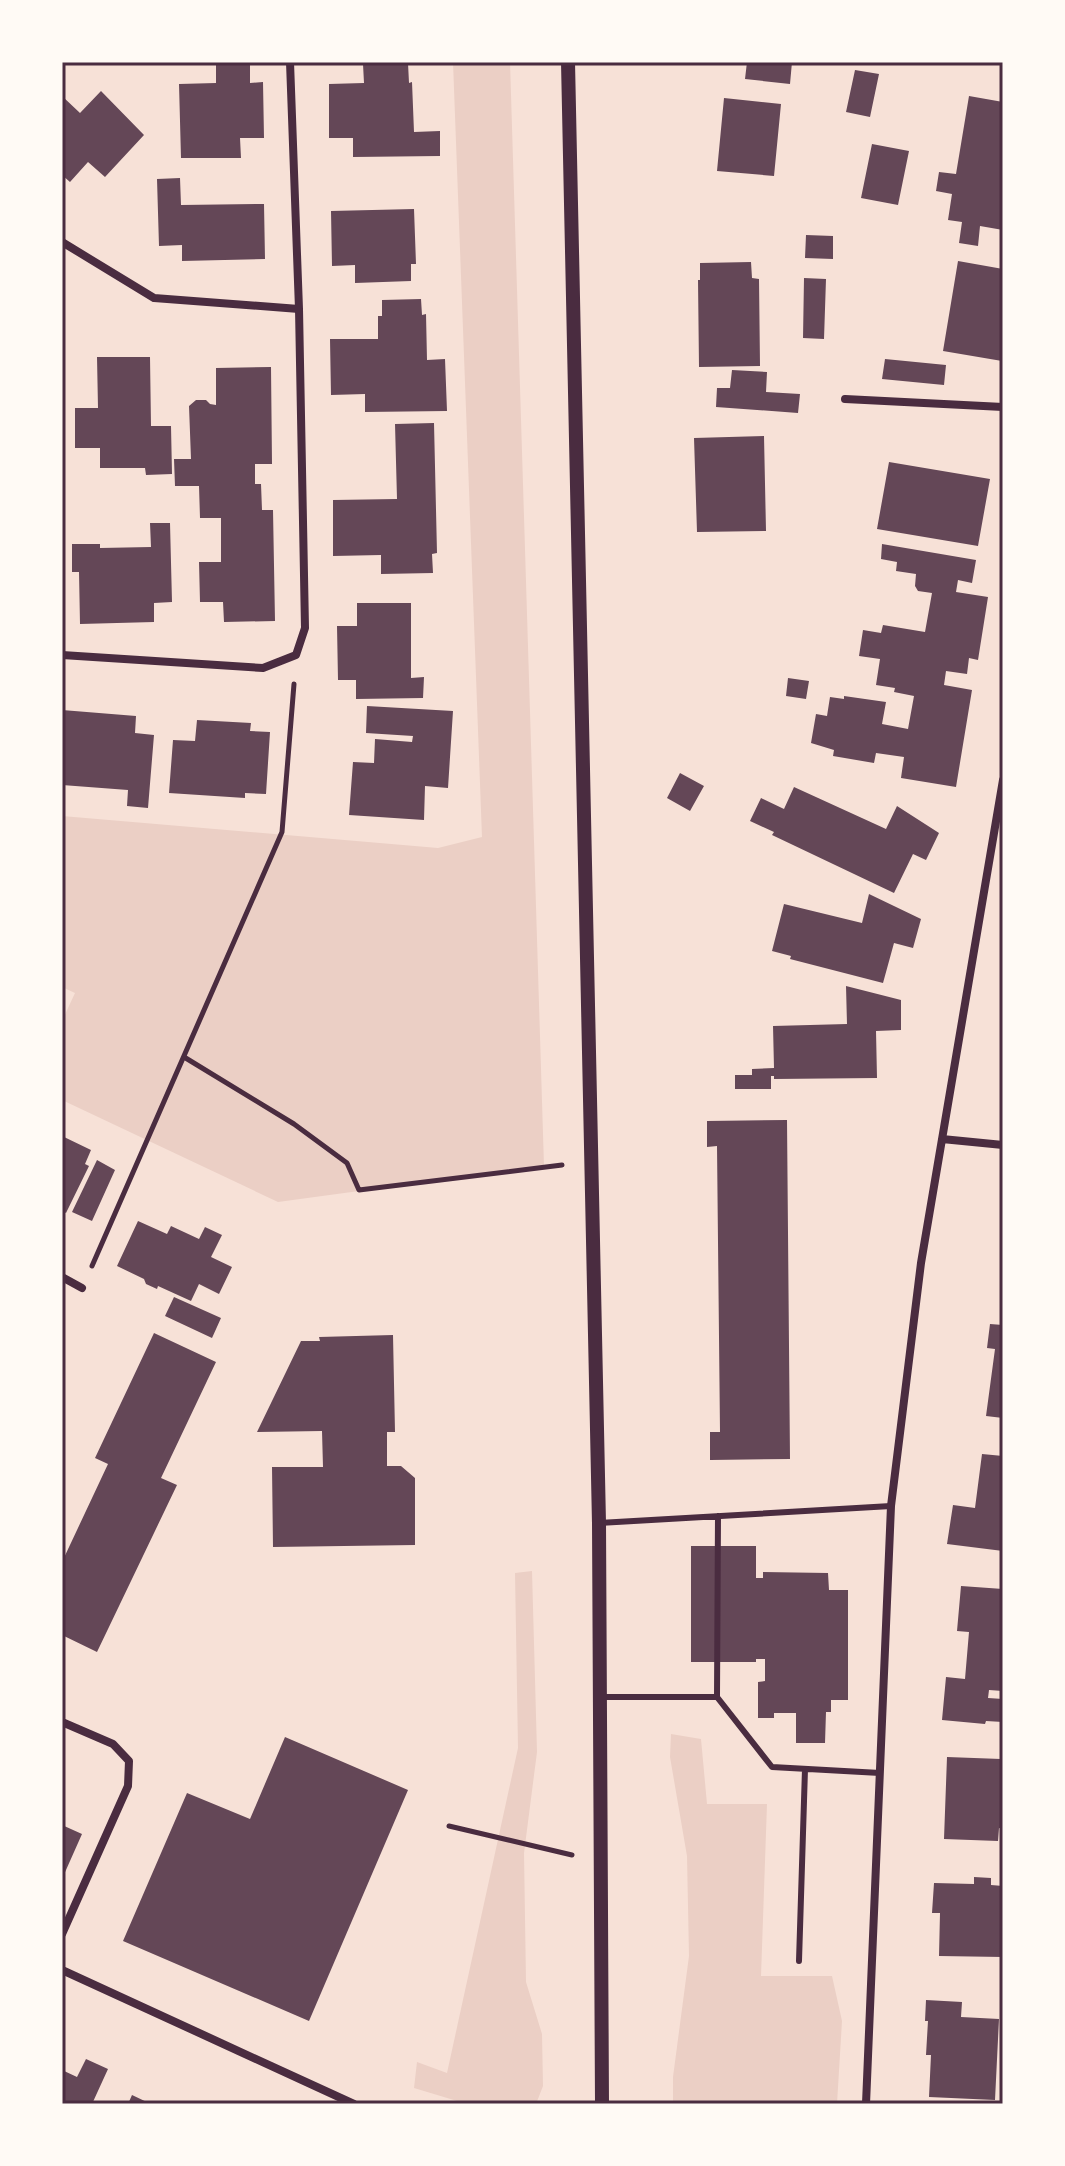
<svg xmlns="http://www.w3.org/2000/svg" width="1065" height="2166" font-family="Arial,sans-serif">
<rect width="100%" height="100%" fill="#f7e1d7"/>
<path fill="#ebcfc5" d="M453 62H510L544 1166 278 1202 62 1100V1021L75 993 62 987V816L438 848 482 837Z
M532 1571 537 1752 524 1853 526 1982 542 2034 543 2086 536 2104H467L414 2088 417 2062 447 2073 518 1748 515 1573Z
M671 1734 701 1739 707 1804H767L761 1976H832L842 2021 837 2104H673V2077L689 1956 687 1856 670 1757Z"/>
<path fill="#644757" d="M747 62H792L790 84 745 79Z
M408 63 409 83 412 82 414 132 440 131V156L353 157V138H329V84L364 83 363 64Z
M216 64H250V83L263 82 264 138H240L241 158H181L179 84 216 83Z
M855 70 879 74 870 117 846 112Z
M101 91 144 135 105 177 88 162 70 182 62 175V96L80 113Z
M969 96 1003 102V230L980 226 978 246 959 243 962 222 948 220 952 194 936 191 939 172 956 174Z
M724 98 781 104 774 176 717 171Z
M872 144 909 151 898 205 861 198Z
M180 178 181 205 264 204 265 259 182 261V245L159 246 157 179Z
M414 209 416 264H411V281L355 283V265L332 266 331 211Z
M806 235 833 236V259L805 258Z
M958 261 1003 269 1002 361 943 351Z
M751 262 752 278 759 279 760 366 699 367 698 280H700V263Z
M804 278 826 279 824 339 803 338Z
M421 299 422 315 426 314 427 360 445 359 447 411 365 412V394L331 395 330 339H378V316H382V300Z
M97 357H150L151 426H171L172 474 146 475 145 468H100V448H75V408H98Z
M885 359 946 365 944 385 882 379Z
M271 367 272 464H255V484H261L262 510H273L275 621 224 622 223 602H200L199 562H221V518H200L199 486H175L174 459H191L189 406 196 400H206L210 404 216 405V368Z
M732 370 767 372 766 392 800 394 798 413 716 407 717 388H730Z
M434 423 437 553 432 554 433 573 381 574V555L333 556V500L397 499 395 424Z
M764 436 766 531 697 532 694 438Z
M889 462 990 479 978 546 877 529Z
M150 523H170L172 602 154 603V622L80 624 79 572H72V544H100V548L151 547Z
M882 544 976 560 972 583 958 580 956 592 988 597 978 660 969 658 967 674 946 671 944 685 972 690 956 787 901 778 904 757 876 753 874 763 833 756 834 750 811 743 816 714 827 716 830 697 844 699V696L886 702 882 724 908 729 914 696 894 692 895 688 876 685 880 659 859 656 863 630 881 633 883 625 925 632 932 593 918 591 915 586 916 574 896 571 897 562 881 559Z
M357 603H411V678L424 677 423 698 356 699V680H338L337 626H357Z
M788 678 809 681 806 699 786 696Z
M367 706 453 711 448 788 425 786 424 820 349 815 353 762 374 763 375 739 412 742 413 736 366 733Z
M62 710 136 716 135 733 154 735 148 808 127 806 128 790 62 785Z
M197 720 251 723 250 731 270 732 266 794 245 793V798L169 793 173 740 195 741Z
M680 773 704 786 690 811 667 798Z
M794 787 886 829 897 806 939 833 926 860 913 854 894 893 772 835 774 832 750 821 761 798 784 809Z
M869 894 921 919 913 948 894 943 883 983 790 959 791 956 772 951 784 904 862 923Z
M846 986 901 1000V1030L876 1031 877 1078 774 1079V1076H771V1089H735V1075H752V1069L774 1068 773 1026 847 1024Z
M787 1120 790 1459 710 1460V1432H720L717 1146 707 1147V1121Z
M62 1136 91 1150 85 1164 89 1166 66 1213 62 1211Z
M97 1160 115 1170 92 1221 72 1212Z
M138 1221 167 1234 171 1226 199 1239 205 1227 222 1235 211 1257 232 1267 219 1294 199 1284 191 1301 158 1286 157 1289 146 1284 144 1279 117 1266Z
M174 1297 221 1318 212 1338 165 1316Z
M990 1324 1003 1325V1418L986 1416 995 1349 987 1348Z
M154 1333 216 1362 161 1478 177 1485 97 1652 62 1635V1562L108 1464 95 1458Z
M393 1335 395 1432H387V1466H401L415 1478V1545L273 1547 272 1467H323L322 1431 257 1432 301 1341H320L319 1337Z
M982 1454 1003 1456V1551L947 1544 953 1505 975 1508Z
M691 1546H756V1578H763V1572L828 1573 829 1590H848V1700H831V1712H826L825 1743H796V1713H774V1718H758V1682L765 1681V1659H756V1662H691Z
M961 1586 1003 1589V1691L989 1690 988 1698 1003 1699V1722L986 1721 985 1724 942 1720 946 1677 965 1679 969 1632 957 1631Z
M285 1737 408 1790 309 2021 123 1941 187 1793 250 1819Z
M947 1757 1001 1759 1000 1794H1003V1829L999 1828 998 1841 944 1839Z
M62 1825 82 1834 62 1879Z
M974 1877 991 1878V1885L1003 1886V1957L939 1956 940 1913H932L934 1883 974 1884Z
M926 2000 962 2002 961 2017 999 2019 995 2100 929 2097 931 2055H926L928 2021H925Z
M86 2059 108 2069 92 2104H80L73 2101 71 2104H62V2070L77 2077Z
M132 2095 151 2104H128Z"/>
<g fill="none" stroke-linecap="round" stroke-linejoin="round">
<path stroke="#4a2c40" stroke-width="5" d="M184 1057 294 1124 347 1163 359 1190 562 1165
M92 1266 282 832 294 684
M449 1826 572 1855"/>
<path stroke="#4a2c40" stroke-width="6" d="M599 1523 891 1506
M602 1697H717L772 1767 880 1773
M717 1697 718 1516
M799 1961 805 1769"/>
<path stroke="#4a2c40" stroke-width="8" d="M62 242 154 298 299 309
M845 399 1003 407
M62 655 263 668 296 655 305 628 299 309 290 62
M942 1139 1003 1145
M62 1277 82 1288
M62 1722 113 1744 129 1761 128 1786 62 1934
M62 1970 354 2104
M866 2104 891 1506 921 1263 1003 780"/>
<path stroke="#4a2c40" stroke-width="14" d="M568 62 599 1523 602 2104"/>
</g>
<rect width="1065" height="2166" fill="none" stroke="#fffaf5" stroke-width="128"/>
<rect x="64" y="64" width="937" height="2038" fill="none" stroke="#4a2c40" stroke-width="3"/>
</svg>
